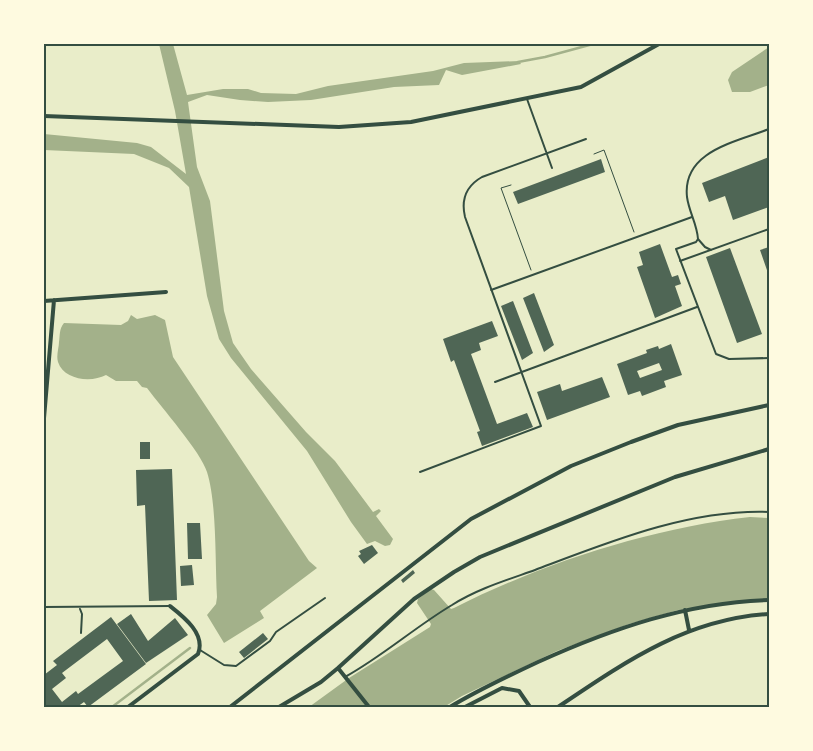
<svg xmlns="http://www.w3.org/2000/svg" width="813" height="751" font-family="'Sofia Sans Condensed',sans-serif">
<rect width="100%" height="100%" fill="#e9edc9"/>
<path fill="#a3b18a" d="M159 44H173L187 95 223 89H248L261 93 296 94 328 86 433 71 464 63 519 61 521 64 462 75 446 70 439 85 394 87 311 100 268 102 240 100 207 95 188 102 197 167 210 201 224 311 233 343 251 369 306 432 335 461 373 512 379 509 381 511 376 516 393 539 390 545 385 546 375 541 367 544 351 522 307 451 231 358 219 339 207 296 189 187 169 168 134 154 44 150V134L137 143 151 147 186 174 175 111Z
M769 47V85L750 92H732L728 80 732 72Z
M131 315 137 319 155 315 165 320 173 357 309 561 317 568 260 611 264 618 224 643 207 615 216 604 217 597C215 562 217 504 207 472 201 452 161 407 147 388L142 387 137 381H116L106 375C91 383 64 380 58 362 56 356 59 347 59 342 60 335 59 329 64 323L121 325 128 321Z
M750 517 769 518V599L678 610 629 624 557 651 462 696 444 707H309L349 678 430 627 431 624 417 603 418 599 431 589 434 590 451 609 454 608C543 563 651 528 750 517Z"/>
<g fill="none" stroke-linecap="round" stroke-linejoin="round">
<path stroke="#a3b18a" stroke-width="2.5" d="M518 62 545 57 593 44
M112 707 190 648"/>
</g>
<path fill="#4f6655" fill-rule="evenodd" d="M769 157V207L733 220 725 196 709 202 702 183Z
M601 159 605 172 518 204 513 192Z
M660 244 672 277 678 275 681 284 675 286 682 306 655 318 637 267 643 265 639 252Z
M769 247V276L760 250Z
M730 248 762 334 737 343 706 257Z
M534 293 554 345 544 352 523 298Z
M513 301 533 353 522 360 501 306Z
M492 321 498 336 479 343 481 350 471 354 497 424 527 413 533 427 482 446 477 432 480 431 454 360 451 362 443 339Z
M671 344 682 375 664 381 666 387 642 396 640 391 628 395 617 364 647 353 646 350 658 346 659 349ZM659 363 662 370 640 378 637 371Z
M602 377 610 397 547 420 537 392 560 384 562 391Z
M140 442H150V459H140Z
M172 469 177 600 149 601 145 505 137 506 136 470Z
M187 523H200L202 559H188Z
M372 545 378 553 364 564 358 556 361 554 359 551Z
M192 565 194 585 181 586 180 566Z
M413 570 415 573 403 583 401 580Z
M131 614 148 641 175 618 188 635 146 663 117 624Z
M111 617 146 664 88 707 84 702 77 707H44V675L57 665 53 661ZM107 639 123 661 78 694 76 691 62 702 52 689 66 678 62 673Z
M263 633 268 639 244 658 239 652Z"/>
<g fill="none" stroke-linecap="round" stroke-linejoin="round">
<path stroke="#344e41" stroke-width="1" d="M594 154 604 150 634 232
M511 185 501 188 531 270"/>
<path stroke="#344e41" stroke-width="2" d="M527 99 552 168
M769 129C736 142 682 151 687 197 689 212 697 224 698 239L696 242 676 249 716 354 729 359 769 358
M698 239 705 247 711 250
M680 261 769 229
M491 290 692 217
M495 382 697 307
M420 472 541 426 465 217C461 200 466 186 482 177L586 139
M44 607 170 606
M80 609 82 614 81 633
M200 650 224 665 236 666 270 641 276 632 325 598
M345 677C383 656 415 627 452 605 477 589 507 580 535 570 609 542 689 509 769 512"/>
<path stroke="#344e41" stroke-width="4" d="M44 116 339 127 411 122 581 87 659 44
M44 301 166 292
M44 418 54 300
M685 610 689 630
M338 668 369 707
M128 707 198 654C206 634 184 617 170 606
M230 707 471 519 571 466 631 442 678 425 769 405
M279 707 321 682 338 668 414 599 454 572 480 557 675 477 769 449
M450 707C478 690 508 676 538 662 611 629 688 602 769 600
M465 707 502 688 519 691 530 707
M558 707C625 662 686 619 769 614"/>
</g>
<rect width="813" height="751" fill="none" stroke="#fefae0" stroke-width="90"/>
<rect x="45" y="45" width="723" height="661" fill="none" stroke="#344e41" stroke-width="2"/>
</svg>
